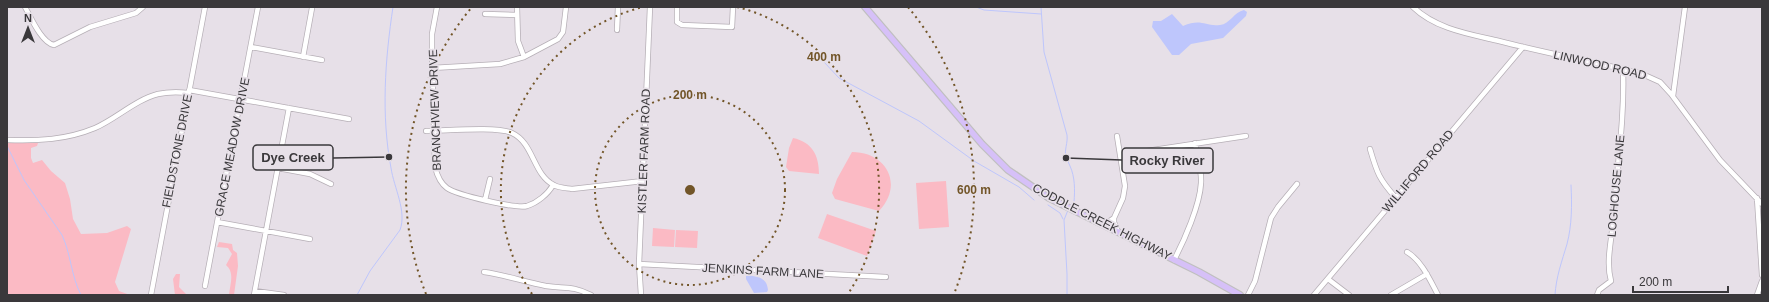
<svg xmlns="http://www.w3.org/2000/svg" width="1769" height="302" font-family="Helvetica,sans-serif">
<rect width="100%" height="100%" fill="#e7e0e8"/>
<path fill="#fbbac4" d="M793 138C812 142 819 155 819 174L789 171 786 167 789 148Z
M7 143H38L37 146 31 148V158L33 163 42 160 51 171 65 183 70 199 73 219 81 234 107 233 127 226 131 229 115 282 119 291 130 295H7Z
M852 152C887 152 904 185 879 211L835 199 832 193 837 179Z
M946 181 949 227 919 229 916 183Z
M827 214 876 231 867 256 818 238Z
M653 228 675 230 674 247 652 246Z
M676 230 698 231 697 248 675 247Z
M219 242 232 244 233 250 237 253 238 266 234 295H229C230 284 235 273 226 265L232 254 228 248 217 247Z
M176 274H180L179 287 187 295H175L173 279Z"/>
<path fill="#bec6fc" d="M1244 10 1247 12 1246 16 1223 38 1191 44 1179 55H1172L1152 27 1153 21H1161L1172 14 1183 26C1202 18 1205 27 1220 25 1230 24 1234 12 1244 10Z
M748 275C759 277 767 278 768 290L767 292 754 293 746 279V276Z"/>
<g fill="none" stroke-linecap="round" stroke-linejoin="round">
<path stroke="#bec6fc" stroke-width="1" d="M976 7 984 10 1041 14
M1041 7 1044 52 1067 135C1068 143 1064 150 1066 157 1067 160 1069 163 1070 166 1075 177 1075 190 1074 202L1070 205
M824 62 839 78 919 121 974 161 1019 187 1034 200
M7 146 24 180 62 235C71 254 71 276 81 295
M1048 205 1060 213 1063 219
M357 295 370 271 400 230C407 211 394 188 391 168 381 115 385 60 393 7
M1067 295V274L1064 220 1068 210
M1555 295C1556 277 1562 261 1567 244 1572 225 1572 205 1571 185"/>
<defs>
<path id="minor" d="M25 7C31 18 42 43 54 45L90 27 136 13 143 7
M437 7 432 34V55L435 167C437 175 440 183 447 188 457 195 516 209 527 206 537 203 548 194 553 185
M517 7 518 41 524 57
M677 7V22L682 25 732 27 733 7
M1413 7C1436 29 1469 34 1499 41 1546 53 1593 62 1640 73L1660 82 1671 94 1720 160 1762 204
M485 14 517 15
M617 30 618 7
M251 47 322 60
M303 57 312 8
M432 68 500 64 524 57 558 39 563 32 566 7
M189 90 349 119
M1673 96 1685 7
M426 131C445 131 497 126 512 133 534 143 533 175 554 185 559 188 566 188 572 189L643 181
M7 140C38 141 66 140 95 128 116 119 135 100 158 94 168 92 178 92 188 93
M1370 149C1377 173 1379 179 1396 198
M1120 155 1246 136
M278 168 310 174 331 184
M1757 198 1762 275
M485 200 490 179
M1114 218 1123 198 1125 186 1117 136
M1097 220 1108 222 1114 218V222L1118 232
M217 222 310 239
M1407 252C1422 261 1430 280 1438 295
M1174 260C1184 241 1200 205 1201 183 1202 171 1197 156 1195 143
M639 264 886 277
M484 272C505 275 525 282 546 286 564 289 572 285 591 295
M1328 279 1349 295
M205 286 258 7
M255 291 284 295
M151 295 205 7
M254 295 289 108
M641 295 639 264 650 7
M1248 295 1255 281 1271 218 1278 207 1297 184
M1314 295 1523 47
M1391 295 1427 274
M1597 295 1599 290 1611 281C1606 263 1611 242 1613 223 1616 172 1625 121 1623 69
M1757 295 1762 281"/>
<path id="major" d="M865 7 982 144 1008 170 1049 198 1199 272 1240 295"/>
</defs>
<use href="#minor" stroke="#b6afb6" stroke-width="6"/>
<use href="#major" stroke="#c0bfc0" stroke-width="8"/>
<use href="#minor" stroke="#fff" stroke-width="4.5"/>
<use href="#major" stroke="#d6c0f8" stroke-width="5.5"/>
</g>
<g fill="none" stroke="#725528" stroke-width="2" stroke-dasharray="2 4">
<circle cx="690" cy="190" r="95"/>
<path d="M532 294A189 189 0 0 1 643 7M737 7A189 189 0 0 1 848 294"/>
<path d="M426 294A284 284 0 0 1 472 7M908 7A284 284 0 0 1 954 294"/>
</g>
<g text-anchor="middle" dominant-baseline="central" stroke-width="3.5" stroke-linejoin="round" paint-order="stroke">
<g font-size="12" fill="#3a383b" stroke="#e7e0e8">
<text transform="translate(1600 65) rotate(13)">LINWOOD ROAD</text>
<text transform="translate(435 110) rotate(-92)">BRANCHVIEW DRIVE</text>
<text transform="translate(232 147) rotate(-79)">GRACE MEADOW DRIVE</text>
<text transform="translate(177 151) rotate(-79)">FIELDSTONE DRIVE</text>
<text transform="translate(644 151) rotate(-88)">KISTLER FARM ROAD</text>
<text transform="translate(1418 171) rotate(-50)">WILLIFORD ROAD</text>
<text transform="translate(1616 186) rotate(-85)">LOGHOUSE LANE</text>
<text transform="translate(1102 222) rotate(27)">CODDLE CREEK HIGHWAY</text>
<text transform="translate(763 271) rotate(3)">JENKINS FARM LANE</text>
</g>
</g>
<circle cx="690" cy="190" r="6" fill="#725528" stroke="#e7e0e8" stroke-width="2"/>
<g font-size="12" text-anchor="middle" font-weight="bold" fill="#725528" stroke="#e7e0e8" stroke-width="3.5" stroke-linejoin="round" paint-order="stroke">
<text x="824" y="61">400 m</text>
<text x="690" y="99">200 m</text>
<text x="974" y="194">600 m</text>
</g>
<path fill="none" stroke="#3a383b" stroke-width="1.5" d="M389 157L333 158M1066 158L1122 160"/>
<g fill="#3a383b" stroke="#e7e0e8" stroke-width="1.5">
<circle cx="389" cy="157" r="4"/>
<circle cx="1066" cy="158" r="4"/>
</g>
<g fill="#e7e0e8" stroke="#3a383b" stroke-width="1.5">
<rect x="253" y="145" width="80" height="25" rx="4"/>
<rect x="1122" y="148" width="91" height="25" rx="4"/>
</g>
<g font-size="13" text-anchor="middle" font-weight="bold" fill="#3a383b">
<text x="293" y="162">Dye Creek</text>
<text x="1167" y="165">Rocky River</text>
</g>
<rect width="1769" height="302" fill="none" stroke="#3a383b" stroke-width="16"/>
<g transform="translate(28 28)" stroke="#e7e0e8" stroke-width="3" paint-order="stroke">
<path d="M0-3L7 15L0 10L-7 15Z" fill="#3a383b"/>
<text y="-6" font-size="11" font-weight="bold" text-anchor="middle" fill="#3a383b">N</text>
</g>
<path d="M1633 286v6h95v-6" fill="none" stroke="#3a383b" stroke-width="2"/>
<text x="1639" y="286" font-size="12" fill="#3a383b" stroke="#e7e0e8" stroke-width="3" paint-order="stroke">200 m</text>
</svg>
